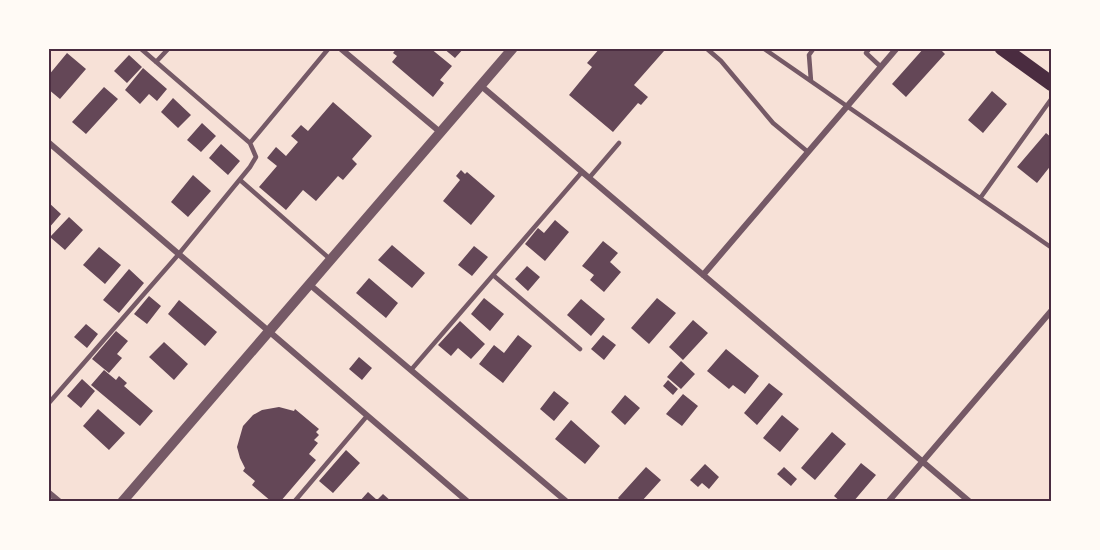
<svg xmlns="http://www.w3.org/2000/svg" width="1100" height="550" font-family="'Zilla Slab',serif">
<rect width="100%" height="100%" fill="#f7e1d7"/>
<path fill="#644757" d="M397 48H430L452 66 440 80 444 83 433 97 392 62 397 56 393 53Z
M443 48H464L455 58Z
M600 48H661L664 51 634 85 648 97 641 105 638 103 613 132 569 95 592 67 587 63Z
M924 48H939L945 54 906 97 892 84Z
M67 53 86 69 60 99 48 89V76Z
M129 55 142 67 127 83 114 71Z
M143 68 167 89 157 101 149 94 140 104 125 90Z
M104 87 118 99 86 134 72 122Z
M992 91 1007 104 983 133 968 120Z
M173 98 191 115 178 128 161 112Z
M333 102 372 136 352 159 357 164 343 180 338 176 316 201 303 190 286 210 259 187 277 166 267 158 276 147 286 156 298 142 291 136 301 125 308 131Z
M202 123 216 136 201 152 187 140Z
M1046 133 1052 138V164L1037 183 1017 167Z
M221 144 240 161 228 175 209 158Z
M461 170 465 174 467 172 495 196 471 225 443 201 460 180 456 176Z
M193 175 211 191 188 217 171 202Z
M48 202 61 214 48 229Z
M69 217 83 230 65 250 50 237Z
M555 220 569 232 545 261 525 244 538 228 544 233Z
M603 241 618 253 610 262 621 272 604 292 590 280 594 275 582 266Z
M392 245 425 273 412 288 378 260Z
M474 246 488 257 472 276 458 265Z
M99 247 121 265 105 284 83 265Z
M527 266 540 277 528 291 515 279Z
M129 269 144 283 119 313 103 300Z
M369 278 398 303 386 318 356 293Z
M149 296 161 306 147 324 134 314Z
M484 298 504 314 490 331 471 314Z
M657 298 676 313 649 344 631 328Z
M581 299 605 319 591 336 567 315Z
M179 300 217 332 205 346 168 314Z
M693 320 708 333 683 360 669 347Z
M460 321 485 344 471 359 458 348 451 356 438 345Z
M86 324 98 334 87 348 74 337Z
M116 331 128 341 117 354 122 358 109 373 92 359Z
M518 335 532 346 503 383 479 364 494 345 504 353Z
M603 335 616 345 604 360 591 349Z
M164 342 188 364 174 380 149 357Z
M726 349 759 376 745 394 733 385 729 389 707 371Z
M359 357 372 368 362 380 349 369Z
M681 361 695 374 681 389 667 377Z
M104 370 116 380 119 376 127 383 124 386 153 411 140 426 91 385Z
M82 379 95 391 81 408 67 396Z
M668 380 678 389 673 395 663 386Z
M769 383 783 394 757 425 744 413Z
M554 391 569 403 554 421 540 409Z
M683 394 698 406 682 426 666 414Z
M625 395 640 408 625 425 611 412Z
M279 407 294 411 295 409 319 429 316 432 319 435 314 440 318 443 309 454 316 460 280 502H272L252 485 255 481 243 471 245 468 240 458 237 447 243 426 253 415 262 410Z
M98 409 125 433 109 450 83 426Z
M782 415 799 429 780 452 763 438Z
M571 420 600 446 585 464 555 439Z
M832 432 846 444 815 480 801 468Z
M346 450 360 463 333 493 319 481Z
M861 463 876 475 853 502H841L834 496Z
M705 464 719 477 709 489 702 483 698 487 690 480Z
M646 467 661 480 641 502H622L618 498Z
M784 467 797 479 791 486 777 474Z
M368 492 377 500 383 494 392 502H359Z"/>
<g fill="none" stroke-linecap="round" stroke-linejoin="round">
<path stroke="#755966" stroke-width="4.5" d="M706 48 721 61 773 123 808 152
M763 48 1052 248
M870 48 866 53 881 67
M156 62 169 48
M811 81 809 55 814 48
M250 143 329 48
M589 178 619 143
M240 180 330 259
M981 197 1052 98
M493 275 580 349
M411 370 582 172
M48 404 178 255 250 167 256 157 250 143 140 48
M294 502 367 416"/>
<path stroke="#755966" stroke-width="6" d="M340 48 440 132
M480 85 970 502
M48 142 468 502
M703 275 897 48
M309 284 567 502
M48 492 60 502
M888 502 1052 310"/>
<path stroke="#755966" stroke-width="10" d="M122 502 513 48"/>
<path stroke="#4a2c40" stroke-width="15" d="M1002 48 1052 84"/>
</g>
<rect width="1100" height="550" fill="none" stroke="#fffaf5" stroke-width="99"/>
<rect x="50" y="50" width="1000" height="450" fill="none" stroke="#4a2c40" stroke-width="2"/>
</svg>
